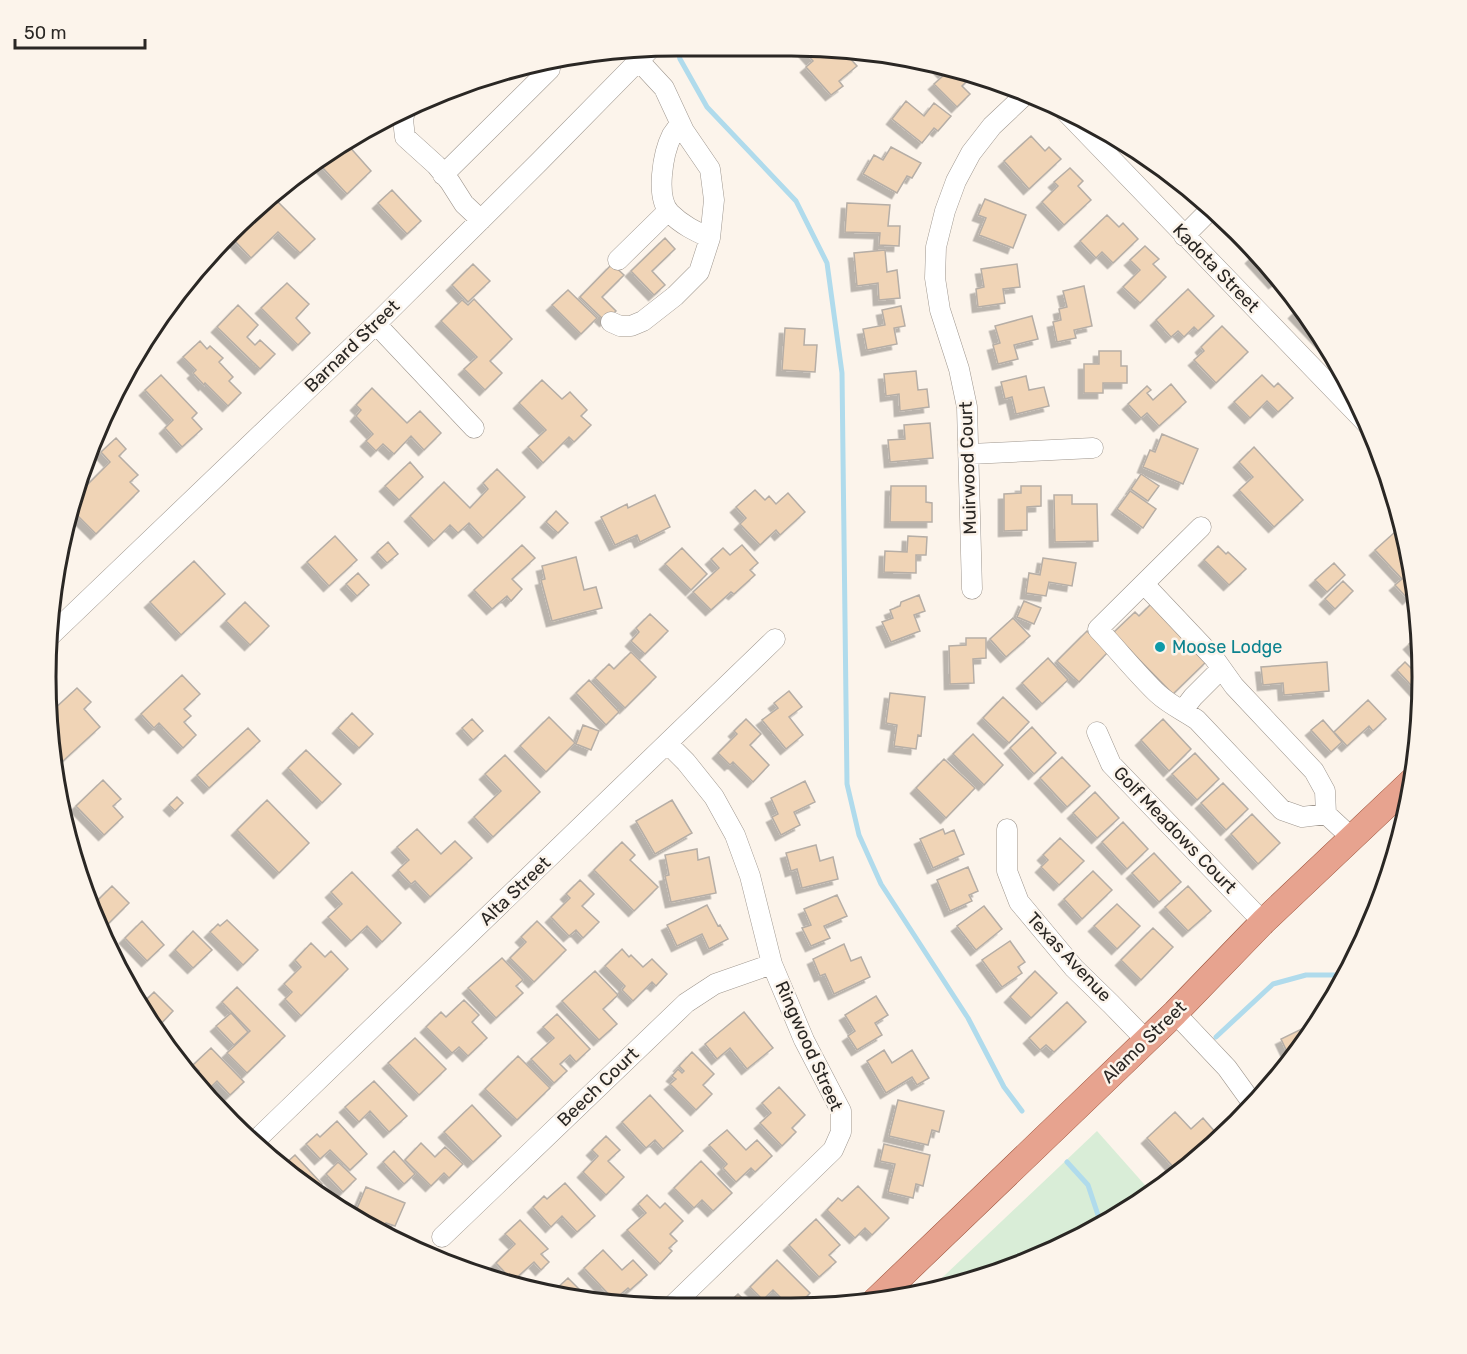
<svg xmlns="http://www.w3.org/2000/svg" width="1467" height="1354" font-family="Rubik,sans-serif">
<defs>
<filter id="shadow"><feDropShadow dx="-5.5" dy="5.5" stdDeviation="0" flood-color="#0004"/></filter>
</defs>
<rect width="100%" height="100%" fill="#fcf4eb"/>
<path fill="#d9edd7" d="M1097 1131 1152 1193 1141 1203 1032 1261 926 1293Z"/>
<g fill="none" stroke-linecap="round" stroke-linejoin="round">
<path stroke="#b0dbec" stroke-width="5" d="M676 45 680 59 707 107 796 201 827 263 842 373 847 784 859 835 881 884 968 1018 1004 1087 1022 1111
M1216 1037 1273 984 1306 975H1344
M1067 1162 1088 1185 1101 1224"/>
</g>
<path fill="#f0d4b6" stroke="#b6aea6" stroke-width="1.5" filter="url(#shadow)" d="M805 52 846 54 857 66 839 81 843 86 831 95 806 67 813 61Z
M939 65 973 75 962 86 970 94 957 107 934 84 945 74 937 66Z
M906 101 924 116 934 103 951 116 938 131 934 128 922 143 892 119Z
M1031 136 1045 151 1049 147 1061 159 1029 189 1004 161Z
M347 144 371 171 347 194 322 167Z
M891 147 921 163 912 178 907 176 897 193 863 174 874 155 883 160Z
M1070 168 1083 181 1078 186 1091 200 1064 225 1042 202 1058 186 1054 182Z
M392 190 421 221 407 234 378 203Z
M273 197 315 239 300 253 278 232 251 258 232 238Z
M985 199 1026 215 1013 248 979 235 986 218 978 215Z
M847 203 890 205 888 226H900L899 246 879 245 880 233 845 232Z
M1107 215 1119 227 1123 223 1138 239 1113 263 1102 252 1096 258 1080 241Z
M665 238 675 249 652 271 665 285 654 295 631 271Z
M1145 246 1159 259 1153 264 1166 277 1140 303 1123 287 1140 270 1130 260Z
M885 250 887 272 897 270 900 298 879 300 878 283 857 286 854 253Z
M1256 253 1278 280 1274 283 1251 258Z
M473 264 490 281 468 302 452 285Z
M612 264 624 275 602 297 616 311 605 321 580 297Z
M1017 264 1020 287 1003 289 1005 303 978 307 976 289 984 287 981 269Z
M287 283 309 304 296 318 310 333 298 345 261 308Z
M1084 286 1092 326 1074 330 1076 338 1057 342 1053 322 1061 320 1059 309 1067 307 1063 291Z
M1188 289 1214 316 1198 331 1194 327 1184 337 1178 331 1171 337 1156 320Z
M568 290 597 318 581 334 552 305Z
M474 299 512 339 490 361 502 373 485 390 464 369 477 357 441 321 462 300 468 305Z
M238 305 258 325 247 337 255 345 260 340 275 354 260 369 217 327Z
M901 306 905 326 894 328 897 344 867 350 863 329 885 325 882 310Z
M1300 307 1316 326 1327 348 1294 313Z
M1032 316 1038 339 1014 345 1018 359 998 364 993 345 1000 343 995 326Z
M1222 326 1248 352 1216 383 1194 360 1204 351 1201 347Z
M785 328 805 329 804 345H817L815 372 782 370Z
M200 341 207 349 210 346 223 358 219 362 233 377 229 381 241 393 228 406 205 383 204 385 193 373 196 370 183 357Z
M1099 351H1121V366H1127V383H1103V393H1084V364H1099Z
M916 371 918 390 927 389 929 407 900 411 899 394 886 396 884 374Z
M161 375 197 413 192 418 202 429 182 447 165 428 173 420 145 390Z
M1262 375 1274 387 1278 383 1293 398 1278 412 1267 401 1250 418 1234 402Z
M1026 376 1029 390 1044 387 1049 406 1016 414 1012 397 1005 399 1001 382Z
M542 380 562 399 570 392 587 410 581 416 591 425 574 442 569 437 543 463 528 447 546 430 519 403Z
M1171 384 1186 402 1159 426 1147 413 1141 418 1128 404 1147 386 1151 390 1147 393 1153 400Z
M372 388 407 423 420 411 441 433 424 450 411 436 394 454 383 444 376 451 366 441 373 434 356 416 361 410 356 405Z
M930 423 933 458 890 462 888 440 905 439 904 425Z
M1162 434 1198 449 1183 484 1143 467 1150 450 1155 452Z
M116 438 126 449 119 456 138 475 130 482 139 491 96 534 69 507 76 491 78 494 110 462 101 452Z
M1254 447 1303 500 1274 527 1239 490 1253 477 1239 462Z
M410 462 423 477 399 500 385 486Z
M497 469 525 497 483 538 469 523 458 533 450 525 434 541 410 516 444 482 470 508 488 489 483 483Z
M1141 474 1159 486 1148 501 1131 489Z
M891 486H926V502L932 503V522H890Z
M1021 486H1041V506L1027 507V530L1004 531V494L1021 493Z
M755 490 765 500 769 496 776 504 788 493 805 512 780 535 776 530 760 545 740 524 746 518 736 507Z
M1130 491 1156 509 1143 528 1117 509Z
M655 495 670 527 640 542 637 535 615 545 601 517 627 504 628 508Z
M1054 495H1072V504H1097L1098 541 1055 542Z
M556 511 568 523 558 533 546 522Z
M1395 532 1407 546 1410 554 1414 593 1408 599 1395 585 1402 579 1375 550Z
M335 536 357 560 329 586 307 562Z
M908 536 927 537 926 555H916V573L884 572 885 551 907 552Z
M388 542 398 554 387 563 377 552Z
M522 545 535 558 512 579 522 589 511 601 507 596 492 609 474 590Z
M742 545 758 563 750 570 755 575 734 594 731 592 711 610 693 592 719 568 711 559 723 548 730 555Z
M1218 546 1226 554 1228 552 1246 569 1229 585 1204 560Z
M682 548 707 574 691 590 665 564Z
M576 557 584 590 596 587 602 608 552 621 541 580 545 579 542 566Z
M1043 558 1076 563 1072 586 1049 582 1046 596 1026 593 1029 573 1040 575Z
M194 561 225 594 181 635 150 602Z
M1334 563 1345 575 1327 592 1315 580Z
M358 573 369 585 357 596 346 584Z
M1343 581 1353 591 1335 609 1325 599Z
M919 595 925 611 914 615 920 631 891 642 882 622 893 618 890 610 900 606 901 602Z
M1024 601 1041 608 1034 624 1017 617Z
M245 602 269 626 250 645 226 621Z
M1152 603 1208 660 1173 694 1113 633 1135 612 1139 616Z
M650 614 668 631 645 654 631 641 639 632 636 628Z
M1013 618 1030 636 1006 657 990 639Z
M1087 631 1108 652 1079 682 1057 661Z
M1418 636 1420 656 1409 644Z
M966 638H986V658L973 659 974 683 950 684 949 646 966 645Z
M631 652 656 677 625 708 595 678 609 664 614 669Z
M1048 658 1068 680 1042 704 1022 683Z
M1327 662 1329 691 1284 695 1283 683 1263 685 1261 667Z
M1405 662 1413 670 1421 663 1422 677 1420 695 1397 670Z
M182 675 200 694 184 709 191 716 184 722 196 735 183 748 159 723 154 728 141 714Z
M589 680 619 712 606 725 576 693Z
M77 688 91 702 84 709 100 727 63 761 54 751 51 712Z
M789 691 802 707 789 717 803 735 786 749 762 720 778 708 774 703Z
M890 693 925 697 921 736 918 735 916 749 894 746 897 725 886 723Z
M1003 697 1029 722 1009 743 983 718Z
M1368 700 1386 719 1373 731 1369 726 1347 746 1334 732Z
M352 713 373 734 359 748 338 728Z
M549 717 575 743 546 772 520 746Z
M472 719 483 731 473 740 462 728Z
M746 719 761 734 750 745 769 765 753 782 733 762 730 765 718 753 737 734 734 731Z
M1163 719 1191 749 1169 771 1141 740Z
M1323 720 1342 742 1331 752 1311 730Z
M583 725 599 731 591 750 576 744Z
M1032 727 1056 753 1034 774 1010 748Z
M248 728 260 741 209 788 197 775Z
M973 734 1003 765 984 785 953 754Z
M306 750 341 784 322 803 288 768Z
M1195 753 1219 779 1197 800 1172 774Z
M505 755 540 792 493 837 474 817 501 791 485 774Z
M1062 757 1090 786 1067 807 1040 778Z
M944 759 975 788 946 818 916 788Z
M103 780 121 799 113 806 123 817 104 835 76 806Z
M805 781 815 802 794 812 800 825 781 835 772 817 778 814 771 798Z
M1223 783 1248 809 1226 830 1201 803Z
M1095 792 1119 818 1097 838 1073 813Z
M177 797 183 803 175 811 169 805Z
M267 800 309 843 279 873 237 830Z
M672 800 692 833 655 854 636 821Z
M1252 814 1280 843 1258 864 1231 834Z
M1123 822 1148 849 1127 869 1102 842Z
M417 829 441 854 455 841 472 858 430 897 415 881 411 884 398 870 409 860 397 847Z
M943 829 945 834 954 830 964 854 933 868 920 839Z
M1060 838 1084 861 1059 885 1041 867 1048 860 1043 855Z
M622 842 635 855 630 860 658 887 634 911 594 870Z
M816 845 820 861 833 857 838 879 802 888 797 869 791 871 786 853Z
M697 849 698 860 709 857 716 893 671 902 665 876 669 875 665 855Z
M1154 853 1181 882 1159 902 1132 873Z
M968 867 978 891 969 895 972 901 950 911 937 880Z
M1093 871 1112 890 1082 919 1064 899Z
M352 872 401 923 382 942 367 926 351 941 328 917 342 904 331 892Z
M580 880 594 894 582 906 599 922 583 938 576 930 569 936 551 917 570 898 566 894Z
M112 886 129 903 108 924 91 907Z
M1188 886 1211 911 1188 931 1165 907Z
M837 895 847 916 824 926 830 938 811 946 802 928 811 925 804 909Z
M1117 904 1140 926 1117 949 1094 926Z
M707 905 718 926 720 925 728 939 709 949 702 934 677 946 667 925Z
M984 906 1002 929 976 950 957 926Z
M227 920 258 950 243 965 210 932 218 924 220 926Z
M142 921 164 945 147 961 125 938Z
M537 921 566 950 534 982 510 958 526 942 521 937Z
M1153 928 1173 947 1141 980 1121 960Z
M193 931 212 950 193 968 175 950Z
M1010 941 1025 962 1018 967 1022 973 1002 987 982 960Z
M311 943 325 957 331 951 348 969 301 1016 285 999 292 992 284 984 301 967 295 960Z
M844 944 851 961 861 957 870 977 834 994 825 974 820 976 813 959Z
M622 949 629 957 631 955 643 967 652 959 667 974 656 986 652 982 633 1001 622 990 625 986 605 966Z
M502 958 523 980 516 986 523 993 496 1018 468 988Z
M595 971 618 995 603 1009 617 1024 599 1040 562 1001Z
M1035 971 1057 993 1031 1018 1010 997Z
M237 987 285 1036 247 1073 227 1053 250 1031 222 1002Z
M154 992 173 1011 157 1028 145 1015 140 1006Z
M876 996 888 1015 875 1023 882 1035 857 1050 848 1036 855 1031 845 1015Z
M464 1000 479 1015 472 1022 487 1038 468 1056 459 1047 452 1053 426 1027 441 1012 446 1017Z
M1067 1002 1086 1022 1054 1052 1046 1045 1040 1050 1029 1038Z
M744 1012 773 1048 747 1069 730 1048 717 1059 705 1044Z
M231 1013 248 1032 234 1045 216 1026Z
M557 1014 590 1049 576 1062 570 1055 560 1064 567 1071 554 1083 531 1059 554 1038 543 1027Z
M1320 1020 1315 1028 1290 1058 1281 1039Z
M415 1038 446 1069 419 1095 388 1063Z
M211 1048 244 1082 230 1095 217 1081 206 1092 219 1105 217 1108 192 1078 199 1071 193 1065Z
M884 1050 892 1063 912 1050 929 1078 917 1085 912 1077 886 1093 867 1061Z
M692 1052 714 1074 703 1085 712 1094 696 1110 670 1084 676 1079 672 1076 678 1069 682 1073 684 1071 679 1066Z
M518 1056 550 1088 517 1120 485 1089Z
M374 1081 407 1116 389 1132 370 1111 359 1122 345 1107Z
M779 1087 805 1115 792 1128 796 1132 782 1146 760 1123 771 1113 762 1103Z
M650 1095 683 1131 663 1149 655 1140 646 1148 622 1122Z
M898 1100 944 1111 939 1132 932 1130 928 1145 889 1136Z
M472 1105 501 1136 473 1162 444 1132Z
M1175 1112 1191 1129 1203 1118 1216 1133 1176 1170 1147 1138Z
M337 1121 367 1154 350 1170 330 1150 320 1159 306 1144 317 1134 320 1137Z
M727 1130 746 1150 757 1140 772 1156 755 1172 751 1168 736 1182 723 1168 727 1164 709 1145Z
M606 1136 620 1150 608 1161 624 1177 606 1195 583 1172 598 1156 592 1150Z
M421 1143 435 1157 445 1147 463 1164 449 1178 444 1173 431 1186 405 1160Z
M884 1144 930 1155 923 1186 916 1184 913 1198 888 1192 895 1164 880 1161Z
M394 1151 415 1174 404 1184 383 1162Z
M295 1155 322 1184 316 1190 284 1165Z
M701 1161 732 1193 713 1211 702 1200 694 1208 674 1188Z
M338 1162 356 1179 343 1192 326 1174Z
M565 1183 595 1216 577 1232 562 1216 551 1227 533 1207 544 1196 547 1199Z
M858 1186 889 1218 872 1235 865 1228 855 1238 827 1210 838 1198 842 1201Z
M366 1187 405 1203 395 1226 386 1223 381 1233 361 1224 353 1218Z
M647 1195 660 1208 665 1203 683 1221 670 1234 677 1241 669 1248 672 1251 660 1264 627 1230 646 1213 638 1204Z
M816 1219 840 1245 829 1255 836 1262 819 1277 789 1245Z
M520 1220 548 1249 541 1254 549 1262 541 1270 534 1262 513 1281 496 1263 515 1244 505 1234Z
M603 1250 622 1270 633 1260 647 1275 630 1290 628 1288 614 1300 584 1268Z
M777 1260 810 1293 795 1309H792L773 1290 763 1300 750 1287Z
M568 1278 594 1304 552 1293Z
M738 1294 752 1308 724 1307Z"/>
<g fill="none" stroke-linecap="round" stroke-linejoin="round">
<defs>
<path id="minor" d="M406 107 403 120 405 137 436 165 450 182 464 204 481 220
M1065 111 1368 425
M680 123C678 127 675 131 672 135 663 153 655 197 670 213 682 225 695 231 710 238
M443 175 550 69
M1184 236 1211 209
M618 260 668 211
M611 322 620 326H631L643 321 675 296 699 272 710 238 714 200 710 169 684 131 664 88 639 61
M376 324 474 428
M970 454 1093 448
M1201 527 1098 629C1118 650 1137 674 1158 694 1170 705 1184 711 1197 720L1282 810 1302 817 1326 814
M1144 584 1214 658 1234 686 1314 771 1325 791 1326 814 1352 838
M972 589 967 407 959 369 940 310 935 278 936 247 945 211 956 181 971 153 992 126 1028 92
M47 639 376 324 539 162 652 47
M1183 710 1193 697 1221 669
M1097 732 1111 764 1263 922
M668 744 686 762 714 797 735 835 750 876 772 964 804 1040 841 1111V1132L833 1150 672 1306
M1007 829V871L1019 902 1074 968 1111 1004 1146 1040
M1175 1013 1227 1068 1253 1104
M254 1142 775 639
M442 1237 686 1003 715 984 772 964"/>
<path id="major" d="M875 1301 1175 1013 1263 922 1412 781"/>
</defs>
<use href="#minor" stroke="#9e968e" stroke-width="21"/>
<use href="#major" stroke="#9a5039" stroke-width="27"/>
<use href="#minor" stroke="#fff" stroke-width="20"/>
<use href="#major" stroke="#e7a38f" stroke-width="26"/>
</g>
<circle fill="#0f9aa8" stroke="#fcf4eb" stroke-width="2" cx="1160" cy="647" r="6"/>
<g text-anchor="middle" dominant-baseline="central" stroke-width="5" stroke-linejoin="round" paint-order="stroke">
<g font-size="18" fill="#2a2724" stroke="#fcf4eb">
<text transform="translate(1216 268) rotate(46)">Kadota Street</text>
<text transform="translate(352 346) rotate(-44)">Barnard Street</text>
<text transform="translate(968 468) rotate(-92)">Muirwood Court</text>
<text transform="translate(1175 830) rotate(46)">Golf Meadows Court</text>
<text transform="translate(515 891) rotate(-44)">Alta Street</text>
<text transform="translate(1069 957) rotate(47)">Texas Avenue</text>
<text transform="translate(1144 1042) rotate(-44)">Alamo Street</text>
<text transform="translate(809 1046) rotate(66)">Ringwood Street</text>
<text transform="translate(598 1087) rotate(-44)">Beech Court</text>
</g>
<g font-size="18" fill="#0d838f" stroke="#fcf4eb" text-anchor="start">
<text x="1172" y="647">Moose Lodge</text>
</g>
</g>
<path d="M0 0H1467V1354H0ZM677 56H791A621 621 0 0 1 1412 677V677A621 621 0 0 1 791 1298H677A621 621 0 0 1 56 677V677A621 621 0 0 1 677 56Z" fill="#fcf4eb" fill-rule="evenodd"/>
<path fill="none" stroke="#2a2724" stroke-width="3" d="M677 56H791A621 621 0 0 1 1412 677V677A621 621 0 0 1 791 1298H677A621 621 0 0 1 56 677V677A621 621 0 0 1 677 56Z"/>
<path d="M15 39v9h130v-9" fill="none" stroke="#2a2724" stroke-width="3"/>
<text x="24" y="39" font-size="18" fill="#2a2724" stroke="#fcf4eb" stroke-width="4.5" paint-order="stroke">50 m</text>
</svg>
